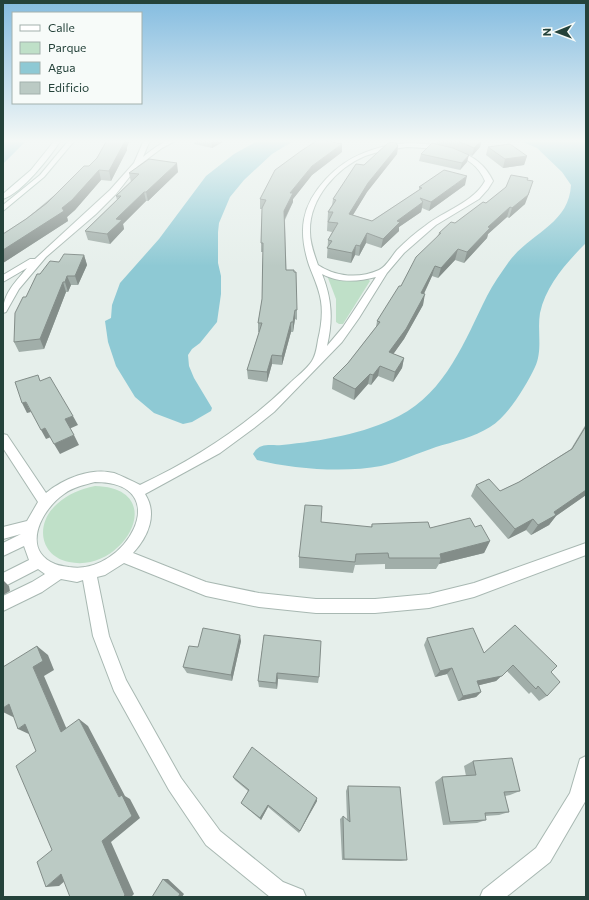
<svg xmlns="http://www.w3.org/2000/svg" width="589" height="900" font-family="Commissioner,sans-serif">
<rect width="100%" height="100%" fill="#e6efeb"/>
<path fill="#bfe0c8" d="M332 277 348 280 368 279 370 281 343 324H339L336 322V299L328 278Z
M95 486C171 488 124 574 69 562 39 556 35 523 57 504 68 494 80 489 95 486Z"/>
<path fill="#8ec9d4" d="M3 140H27L3 164Z
M259 140H295L272 154 244 180 230 197 219 223 218 232V263L221 276V294L217 322 200 343 192 349 188 355 189 366 194 378 212 408 211 411 192 422 183 424 154 413 135 397 116 366 108 342 105 321 111 318 112 305 120 283 159 239 206 176 234 154Z
M518 140H586V243C567 262 546 285 540 313 537 331 543 350 535 367 526 386 508 416 490 427 474 437 453 442 436 447 418 453 399 462 381 466 345 473 292 469 257 460L253 454C260 442 270 446 282 445 321 441 364 434 399 416 446 392 465 340 487 296 493 284 501 273 508 263 529 233 569 225 571 185L562 172 537 148Z"/>
<g fill="none" stroke-linecap="round" stroke-linejoin="round">
<defs>
<path id="street" d="M144 140H150L143 157C152 150 165 138 177 140L162 148 138 166 116 194 96 214 46 257 19 289 6 312 3 313C3 293 15 283 27 268L3 282V275L30 259H35L110 190 134 163Z
M407 143C438 144 478 148 493 181L488 189 479 199 436 225 404 253 387 273 359 318 342 342 274 412 254 428 220 453 145 494C158 514 148 537 133 553L206 582 259 593 316 599H375L429 594 474 583 586 543V555L474 597 429 608 375 613H316L259 607 206 596 124 563 105 575 97 577 109 636 126 680 181 778 220 831 283 882 303 890 306 897H270L206 845 169 790 114 691 93 636 83 580 77 582 61 579 42 592 3 611V596L32 582 45 574 38 569 7 585 3 583V573L29 560 24 546 3 556V543L21 534 3 539V527L27 521 38 502 3 448V434L7 435 46 493C63 479 91 467 114 473 122 476 132 481 140 485 195 459 245 427 289 384 296 377 307 369 312 361 316 355 317 346 318 340 321 328 323 314 321 301 319 288 313 276 309 265 298 231 301 206 326 179 348 155 376 146 407 143ZM407 147C435 148 473 151 485 181 474 202 444 211 425 226 415 233 406 241 397 250 392 256 386 267 379 270 359 279 336 277 318 265 314 254 310 243 310 232 309 199 336 168 365 156 379 151 392 149 407 147ZM322 274C339 283 357 282 376 277L343 327 327 346C333 320 332 299 322 274ZM95 482C178 482 125 577 69 567 65 566 59 566 55 564 20 549 42 509 64 494 73 487 84 485 95 482Z
M586 756V800L550 862 506 897H480L483 890 536 848 570 793 580 759Z"/>
<path id="secondary" d="M55 140H61C50 157 22 193 3 199V194L31 170Z
M69 140H75L44 177 3 211V205L40 175Z"/>
</defs>
<use href="#street" stroke="#a8b8b2" stroke-width="2"/>
<use href="#secondary" stroke="#a4bbb3" stroke-width="2"/>
<use href="#street" fill="#fff" fill-rule="evenodd"/>
<use href="#secondary" fill="#fff" fill-rule="evenodd"/>
</g>
<path fill="#a1aea9" d="M107 140H130L127 147V150L111 181 101 180 75 210 67 217 68 221 3 263V234L26 219 89 166 97 158Z
M193 140H226L212 148 194 144Z
M437 140H482L480 147 472 156 454 148 467 162 460 170 419 161 421 154 437 144Z
M398 146 397 154 367 192 353 215 372 221 419 190V187L465 185 429 211 422 208 421 212 399 227V231L381 248 366 243 359 256 355 255 351 263 327 258 328 240 332 232 327 231 328 212 332 205 333 199 364 165Z
M488 147 527 156 524 165 503 168 486 155Z
M342 152 312 175 293 199V202L285 220 286 270 297 310V320L295 319 293 332H291L282 365 272 364 267 382 248 379 247 370 259 332H258V323L262 299 263 252H261V243L262 209H260V199Z
M178 172 148 201H146L123 224 124 229 110 244 88 240 85 231 117 200 116 196 131 182 129 173Z
M527 180 525 204 509 218 507 217 488 234 487 238 464 263 455 260 438 278 432 276 424 294 423 305 404 339 393 354 404 358 402 368 393 382 378 376 371 385 368 384 354 400 332 389 333 378 348 363 376 327 377 321 401 286 438 235 439 233 455 223 486 203Z
M84 255 87 265 78 285H71L68 292H66L44 349 19 352 14 342 40 274 59 262Z
M586 424V495L556 516 549 525 531 535 526 530 508 539 471 496 476 485 500 491 519 482 571 449Z
M372 524 430 528 475 527 490 541 484 553 439 564 436 569H385V564L355 565 353 573 299 568V557L371 527Z
M264 635 319 677 318 683 278 679 277 689 259 687 258 681Z
M427 638 484 653 551 672 547 696 539 701 531 692 529 694 507 671 496 681 479 685 481 692 476 697 458 701 447 674 435 677 424 645Z
M241 641 232 681 187 673 183 667 198 647Z
M473 761 520 791 510 795 505 796 509 812 499 815 485 816 486 820 477 823 443 825 435 782 442 777 466 776 464 766Z
M233 777 317 801 299 833 268 807 261 820 243 805 241 803 248 791 235 780Z
M348 786 407 860 401 861 342 860 340 819 343 816 347 820 346 791Z"/>
<path fill="#838d89" d="M124 140H130L127 147V150L111 181 109 171Z
M213 140H226L212 148V141Z
M482 140 480 147 472 156 474 148Z
M342 144V152L312 175 293 199V202L284 220V211L290 193 312 166Z
M398 146 397 154 367 192 348 223 349 214 368 183Z
M469 155 467 162 460 170 462 163Z
M527 156 524 165 503 168 505 159Z
M177 163 178 172 148 201 146 192Z
M99 170 101 180 75 210 67 217 68 221 3 263V250L62 208Z
M467 176 465 185 429 211 431 202Z
M530 191 525 204 509 218 512 208Z
M144 192 146 201 123 224 124 229 110 244 107 234 116 219Z
M423 202 421 212 399 227V231L381 248 383 239 397 221Z
M510 207 507 217 488 234 487 238 464 263 467 252 488 227Z
M367 233 366 243 359 256 360 246Z
M356 245 355 255 351 263 352 253Z
M458 249 455 260 438 278 441 268Z
M84 255 87 265 78 285 75 276Z
M435 266 432 276 419 304 421 293Z
M67 276 71 285 68 292 65 282Z
M63 282 66 292 44 349 40 339Z
M425 294 423 305 404 339 387 363 389 352Z
M295 310V319L293 332V322Z
M291 322V332L282 365V356Z
M272 355V364L267 382V372Z
M404 358 402 368 393 382 395 372Z
M380 366 378 376 371 385 373 375Z
M370 374 368 384 354 400 355 389Z
M26 402 31 412 27 413 22 403Z
M73 416 78 425 69 429 65 419Z
M45 428 51 437 46 439 41 430Z
M74 435 79 445 60 454 54 444Z
M586 490V495L556 516 549 525 531 535 538 525 554 512Z
M533 519 526 530 508 539 515 529Z
M490 541 484 553 439 564 441 558 440 554Z
M3 580 9 586 10 591 3 595Z
M240 635 241 641 232 681 231 675Z
M37 646 48 655 54 670 44 676 71 739 61 732 33 667Z
M513 665 496 681 472 687 477 681Z
M452 668 447 674 435 677 440 671Z
M277 673 278 679 277 689 276 683Z
M481 692 476 697 458 701 463 696Z
M9 704 21 712 13 717 3 712V708Z
M79 719 88 726 125 796 130 799 140 818 111 842 134 894 131 897H123L102 841 119 797Z
M25 724 31 735 18 729Z
M317 798V801L299 833 300 831Z
M268 805V807L261 820 260 818Z
M61 874H73L59 886 46 887Z
M163 879H168L184 894 182 897H178Z"/>
<path fill="#bbcac4" stroke="#838d89" d="M107 140H124V141H125L109 171 99 170 72 200 62 208 64 211 3 250V234L26 219 47 203 84 166H89L97 158Z
M318 140H323L342 144 312 166 290 193H293L284 211 286 270H294V272H296L297 310H295L293 322H291L282 356 272 355 267 372 247 370 262 323H258L262 299 263 243H261L262 208 266 200 260 199 275 170 301 151Z
M456 140H482L474 148Z
M395 142 398 146 368 183 349 214 372 221 422 188 419 187 444 170 467 176 431 202 420 198 423 202 397 221 400 222 383 239 367 233 360 246 356 245 352 253 327 248 332 241 328 240 338 223 328 222 333 212H328L336 200 333 199 356 164 364 165 388 143Z
M432 143 453 148 469 155 462 163 421 154Z
M510 144 527 156 505 159 488 147Z
M149 159 177 163 146 192H144L116 219 122 220 107 234 85 231 121 196H116L139 174 129 173Z
M511 175 528 178 527 180 533 181 528 195 512 208 510 207 488 227 490 228 467 252 458 249 441 268 435 266 421 293 425 294 406 329 389 352 404 358 395 372 380 366 373 375 370 374 355 389 333 378 348 363 380 322 377 321 399 286H401L416 257 441 233H439L451 222 455 223 483 202 486 203 506 187Z
M64 254 84 255 75 276H67L65 282H63L40 339 14 342 15 313 23 297H26L37 274H40L50 261 59 262Z
M38 375 40 381 50 377 73 416 65 419 74 435 54 444 45 428 41 430 26 402 22 403 15 382Z
M586 426V490L554 512 556 515 538 525 533 519 515 529 476 485 489 479 500 491 519 482 572 449Z
M305 505 322 506 321 522 372 527V524L428 522 430 528 470 518 475 527 481 525 490 541 440 554 441 558H389L388 553 356 554 355 562 299 557Z
M515 625 557 666 551 672 560 682 547 696 538 686 536 689 513 665 502 676 477 681 481 692 463 696 452 668 440 671 427 638 473 628 484 653Z
M203 628 240 635 231 675 183 667 189 646 198 647Z
M264 635 321 641 319 677 277 673 276 683 258 681Z
M37 646 43 661 33 667 61 732 79 719 119 797 122 795 132 816 102 841 125 895 123 897H70L61 874 46 887 37 862 52 850 16 766 36 751 25 724 18 729 9 704 3 708V667Z
M252 747 317 798 300 831 268 805 260 818 241 803 249 790 233 777Z
M512 758 520 791 504 792 509 812 485 813 486 820 450 822 442 777 476 775 473 761Z
M348 786 400 787 407 860 344 859 343 816 350 822Z
M163 879 180 894 178 897H152Z"/>
<linearGradient id="sky" x2="0" y2="1"><stop stop-color="#84bce0"/><stop offset="0.53" stop-color="#f4f8f6"/><stop offset="1" stop-color="#f4f8f6" stop-opacity="0"/></linearGradient>
<rect width="589" height="266" fill="url(#sky)"/>
<rect width="589" height="900" fill="none" stroke="#24423a" stroke-width="8"/>
<rect x="12" y="12" width="130" height="92" fill="#f7fbf9" stroke="#a3b1ad"/>
<rect x="20" y="25" width="20" height="6" fill="#ffffff" stroke="#a3b1ad"/>
<text x="48" y="32" font-size="12" fill="#24423a">Calle</text>
<rect x="20" y="42" width="20" height="12" fill="#bfe0c8" stroke="#a3b1ad"/>
<text x="48" y="52" font-size="12" fill="#24423a">Parque</text>
<rect x="20" y="62" width="20" height="12" fill="#8ec9d4" stroke="#a3b1ad"/>
<text x="48" y="72" font-size="12" fill="#24423a">Agua</text>
<rect x="20" y="82" width="20" height="12" fill="#bbcac4" stroke="#a3b1ad"/>
<text x="48" y="92" font-size="12" fill="#24423a">Edificio</text>
<g transform="translate(557 32) rotate(269)" stroke="#f7fbf9" stroke-width="3" paint-order="stroke">
<path d="M0-3L7 15L0 10L-7 15Z" fill="#24423a"/>
<text y="-6" font-size="11" font-weight="bold" text-anchor="middle" fill="#24423a">N</text>
</g>
</svg>
